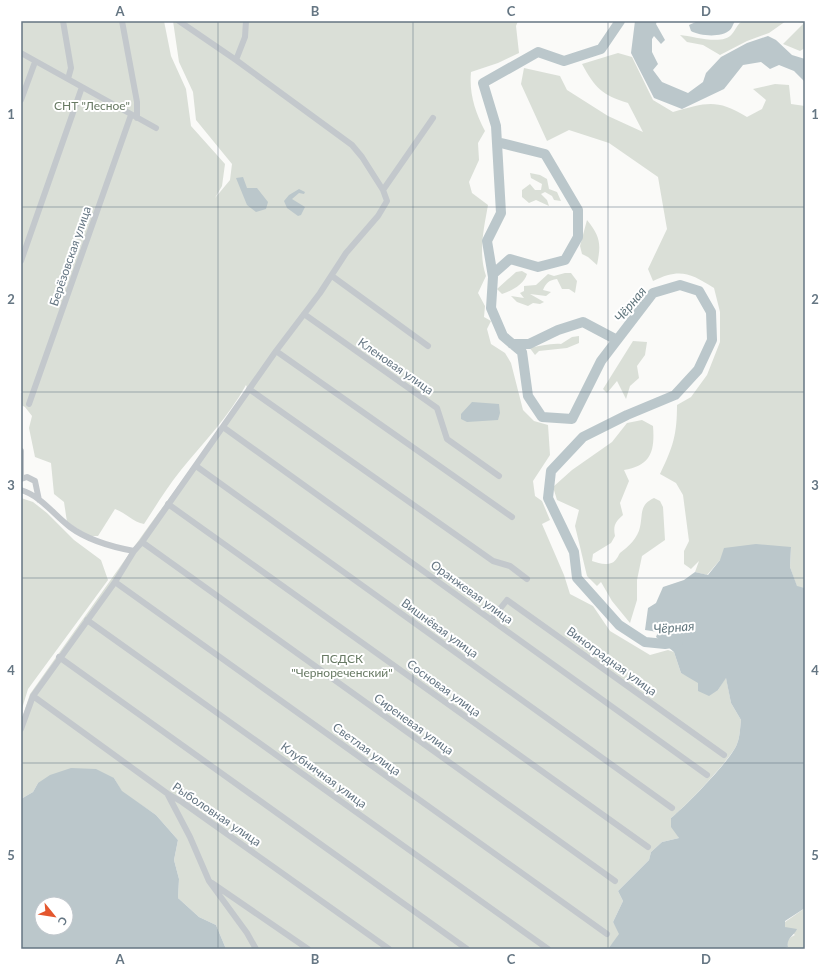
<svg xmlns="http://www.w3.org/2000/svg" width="826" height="970" font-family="Lato,sans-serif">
<rect width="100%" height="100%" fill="#fafaf8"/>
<path fill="#dadfd7" d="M21 21H164L171 56 186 89 191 126 225 164 222 186 215 198 230 180 232 164 196 120 193 92 179 62 173 21H518L516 26 519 53 498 63 471 72C469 93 475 112 485 131L478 143 479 160 469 182 472 193 488 205C484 228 478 253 486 276L478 293 485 306 484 317 491 321 487 329 491 344 505 353 511 363 523 410 534 421 548 425 550 455 533 481 535 496 542 501 550 520 542 524 564 575 570 594 593 606 610 631 650 655 668 650 674 652 681 673 718 690 726 677 731 703 741 720C740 728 740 737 737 744 732 758 684 808 671 818L679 838 662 842 651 852 649 860 618 891 623 901 613 922 620 934 608 949H226L216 925 199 917 178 898 179 879 174 860 178 840 156 815 122 792 114 778 38 783 33 792 21 799V721L30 694 146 530 248 390 246 385C229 416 204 442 181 470 167 487 156 506 144 524 133 522 126 513 115 509L98 536H89L67 522 64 502 54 494 51 463 35 457 29 428 32 416 25 407 21 405Z
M742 21H786L769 33 747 41 720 55 703 45 687 42 680 35C693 36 723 46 732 34 736 29 737 25 742 21Z
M791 21H805V48L800 51 783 44 804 23Z
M618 53 632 57 653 100 673 112C706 103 716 98 747 117L762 109 766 100 753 89 775 84 789 85 791 104 805 106V588L797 587 790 567 791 548 720 560 707 575 695 572 699 561 691 569 684 564V551L689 541 683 495 676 483 660 474C673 447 677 435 677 405L691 397 707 375 720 342V312L714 288C690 273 680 268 653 281L648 269 667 229 658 177 609 143 569 130 547 141 521 84 524 68 560 76 567 90 608 116 643 132 628 103C602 95 595 88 582 64Z
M530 173 540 175 547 179 549 189 557 192 561 201 554 200 552 196 545 192 541 194 547 200 549 206 536 200 529 203 522 197V190L530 184 535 190H541L542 184 531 178Z
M587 220C601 237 601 245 597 265L588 257 582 254 580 246Z
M522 271 527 274C524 284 512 291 502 294L497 289 516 272Z
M565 273H571L577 281 575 293 569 289H562L557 279C549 280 546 283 543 290L551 292 546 296 530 294 544 302 540 304 533 303 528 306 517 302 511 296 524 298 520 293 524 291V286L536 285 548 274 554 276Z
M579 336V343L567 348 539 351 535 355 529 347C540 347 550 343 561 344L572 337Z
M633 341 647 342 645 355 637 366 639 378 630 386 626 399 617 381 607 393 603 389Z
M642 420 653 426C655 451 651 466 624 470L629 481 620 503 623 515C615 522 613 526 615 536L611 543 593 554 592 561C600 564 612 567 617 558 618 557 619 554 620 553 628 547 638 538 640 527 643 514 639 505 654 498L660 501 663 507 665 540 642 556 637 580V600L630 623 612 601 601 582 597 586 587 576 575 526 579 510 557 500 553 487 572 470 612 442 627 423Z
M21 498 33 502 47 513 74 540 101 560 108 580 28 689 21 712Z
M805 908V949H783L788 947C786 940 789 938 795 935L785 927V922Z"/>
<path fill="#bbc7cb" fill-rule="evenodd" d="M635 21H657L656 24 665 40 661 44 654 36 652 39V52L658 64 653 70 662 82 688 93 703 82 706 73 721 57 747 43 768 36 776 40 792 55 805 59V82L794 71 779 65 770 69 761 62 743 65 724 89 682 109 654 98 631 53Z
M698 21H735C733 24 732 28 730 30 721 38 700 36 691 31L689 25Z
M243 177 247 188H257L268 202 266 209 256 212 247 205 236 178Z
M299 189 305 192 304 194 299 193 292 199 305 207 301 215 298 216 287 208 284 201 289 195Z
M472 402 499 404 500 413 498 420 467 422 461 419V414Z
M756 544 791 547 790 567 797 586 805 588V908L785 921V927L797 929C794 936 786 938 788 947L783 949H608L619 934 613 922 623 901 618 891 649 860 651 852 662 842 679 838 671 827V818C684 808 732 759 737 744 740 737 740 728 741 720L731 703 726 678 718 690 709 696 698 691V683L681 673 674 652 656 637 658 632 645 630 648 608 656 603 663 587 684 580 695 572 708 575 720 560 724 548Z
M71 768 96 769 114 778 122 791 156 815 178 840 174 860 179 879 178 898 199 917 216 925 226 949H21V799L33 792 38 783 50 775ZM42 904H66V928H42Z"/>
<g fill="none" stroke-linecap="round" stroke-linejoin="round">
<path stroke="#bbc7cb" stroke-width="10" d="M620 21 601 49 564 61 538 52 483 83 496 126 501 213 487 241 493 277 491 308 503 336 522 352 528 396 542 417 572 419 601 361 653 293 680 285 699 291 711 312 712 340 698 370 675 395 627 415 583 437 551 471 548 498 574 552 577 578 619 625 645 642 665 644 678 642
M493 274 510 259 538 267 565 260 578 237V210L545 154 497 142
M512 344H529L558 330 583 322 617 340"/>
<path stroke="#c3c8cc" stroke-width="6" d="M63 21 71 68 68 79
M122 21 137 102V118
M179 21 236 60 352 145 362 157 383 190
M21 53 156 128
M236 60 245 37 246 21
M21 100 35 62
M21 261 82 87
M332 276 428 346
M304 314 437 408 447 439 499 476
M276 351 512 517
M249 389 493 561 510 566 527 579
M29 404 131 115
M223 427 707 775
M21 451V475
M196 466 672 808
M21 479 27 477 35 481 39 500
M21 490C41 496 54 515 70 527 89 541 112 547 134 551
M168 504 648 847
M142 542 615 881
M115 582 607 934
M87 620 548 949
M491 620 507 600 724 755
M59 657 467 949
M33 696 168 794 182 802 389 949
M21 729 33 696 115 582 134 551 142 542 276 351 320 293 346 253 378 216 387 201 383 190 433 118
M168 795 190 837 209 881 247 933 256 949
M212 883 308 949"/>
</g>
<path fill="none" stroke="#657683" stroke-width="1" stroke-opacity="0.55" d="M218 21V949M413 21V949M608 21V949M21 207H805M21 392H805M21 578H805M21 763H805"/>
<g text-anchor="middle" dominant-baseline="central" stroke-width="4" stroke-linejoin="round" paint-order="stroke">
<g font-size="12" fill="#687a64" stroke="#fff">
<text x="92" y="105">СНТ "Лесное"</text>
<text x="342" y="658">ПСДСК<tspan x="342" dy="14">"Чернореченский"</tspan></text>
</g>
<g font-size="12" fill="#657683" stroke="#fff">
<text transform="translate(70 256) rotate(-71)">Берёзовская улица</text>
<text transform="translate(396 366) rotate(35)">Кленовая улица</text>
<text transform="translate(472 592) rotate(36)">Оранжевая улица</text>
<text transform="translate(440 628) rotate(36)">Вишнёвая улица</text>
<text transform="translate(612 661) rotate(36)">Виноградная улица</text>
<text transform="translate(444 688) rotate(36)">Сосновая улица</text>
<text transform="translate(414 724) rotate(36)">Сиреневая улица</text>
<text transform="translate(367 749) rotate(36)">Светлая улица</text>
<text transform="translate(324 775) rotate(36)">Клубничная улица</text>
<text transform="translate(217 814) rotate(34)">Рыболовная улица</text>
</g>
<g font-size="13" font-style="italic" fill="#60757c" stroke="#fff">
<text transform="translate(630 304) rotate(-50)">Чёрная</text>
<text transform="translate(674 627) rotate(-5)">Чёрная</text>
</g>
</g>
<rect width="826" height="970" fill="none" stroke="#ffffff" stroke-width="44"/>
<g transform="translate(54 916) rotate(120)"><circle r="19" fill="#ffffff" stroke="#c1c8cd"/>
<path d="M0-3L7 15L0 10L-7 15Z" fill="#e4572e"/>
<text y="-6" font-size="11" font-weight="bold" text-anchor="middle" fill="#657683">С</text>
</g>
<rect x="22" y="22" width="782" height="926" fill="none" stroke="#657683" stroke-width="1.5"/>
<g font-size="13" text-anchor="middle" font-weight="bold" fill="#657683">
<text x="120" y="16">A</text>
<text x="315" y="16">B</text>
<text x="511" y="16">C</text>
<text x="706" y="16">D</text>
<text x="11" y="119">1</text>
<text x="815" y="119">1</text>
<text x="11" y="304">2</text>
<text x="815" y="304">2</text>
<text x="11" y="490">3</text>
<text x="815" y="490">3</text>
<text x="11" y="675">4</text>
<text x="815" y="675">4</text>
<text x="11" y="860">5</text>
<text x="815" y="860">5</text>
<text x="120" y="964">A</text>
<text x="315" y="964">B</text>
<text x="511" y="964">C</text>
<text x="706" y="964">D</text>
</g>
</svg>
